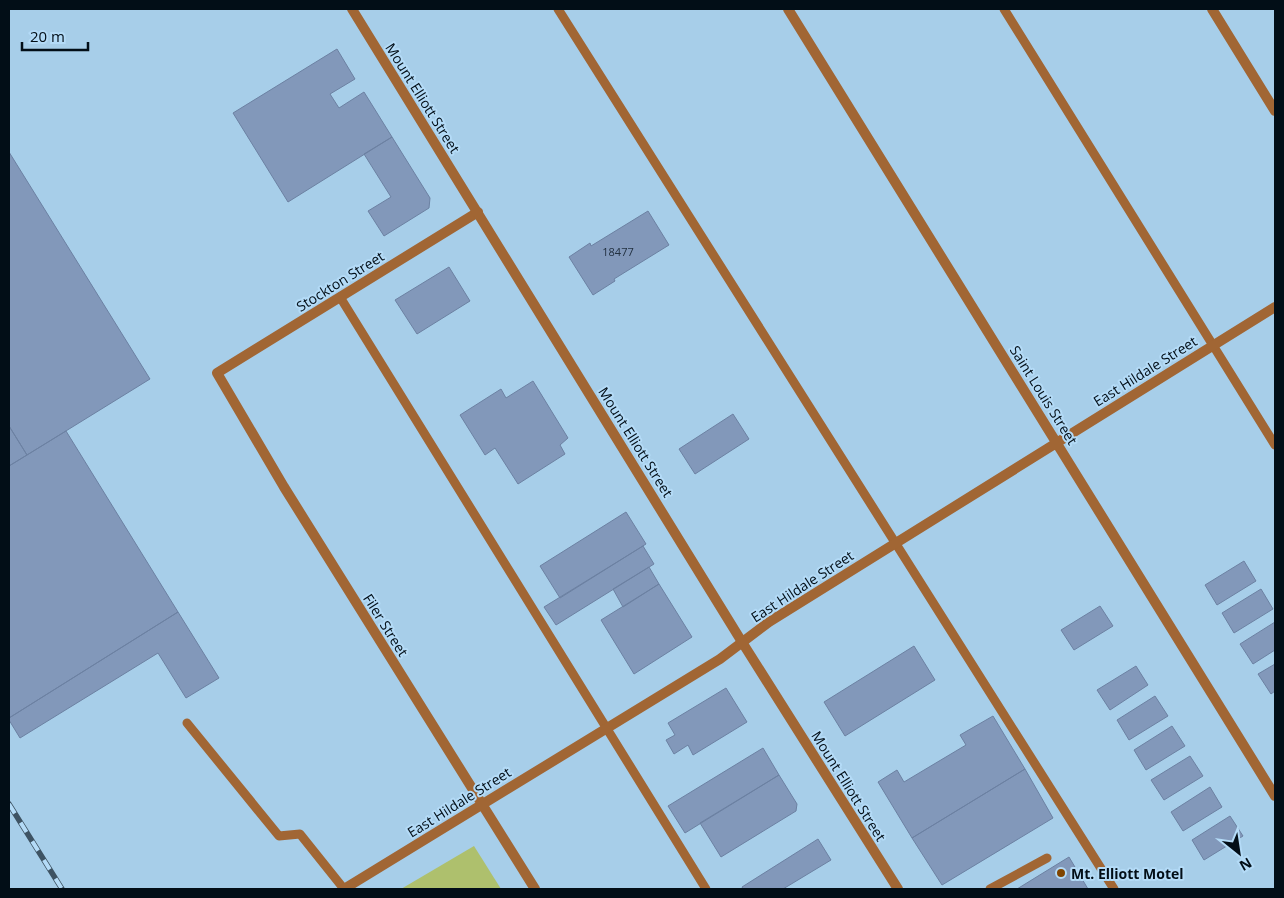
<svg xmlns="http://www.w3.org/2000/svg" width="1284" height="898" font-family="'Open Sans',sans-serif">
<rect width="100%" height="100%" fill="#a7cee9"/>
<path fill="#aec06d" d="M474 846 501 889H401Z"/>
<path fill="#8298ba" stroke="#6c81a2" d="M337 49 355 79 330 94 339 108 364 92 392 137 288 202 233 113Z
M392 137 430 198 429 208 384 236 368 211 391 197 364 154Z
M9 152 150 379 27 455 9 426Z
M648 211 669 245 614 279 615 281 593 295 569 257 590 243 591 246Z
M449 267 470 301 417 334 395 300Z
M533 381 568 438 560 445 565 454 518 484 495 448 485 455 460 415 501 389 506 398Z
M733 414 749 439 695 474 679 449Z
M9 426 27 455 9 466Z
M66 431 178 612 9 718V466Z
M626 512 646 544 560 598 540 566Z
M643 546 654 564 556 625 544 607Z
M1244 561 1256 581 1217 605 1205 585Z
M649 567 659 584 623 607 613 589Z
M659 584 692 637 634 674 601 620Z
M1261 589 1273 609 1234 633 1222 613Z
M1100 606 1113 626 1074 650 1061 630Z
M178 612 219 678 186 698 158 653 20 738 9 720V718Z
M1275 622V650L1253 664 1240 644Z
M914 646 935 680 845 736 824 702Z
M1275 664V691L1271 694 1258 674Z
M1136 666 1148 685 1110 710 1097 690Z
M726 688 747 722 693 755 688 745 674 754 666 740 675 735 668 723Z
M1155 696 1168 716 1129 740 1117 720Z
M993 716 1025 769 912 838 878 782 897 770 904 782 966 745 960 735Z
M1172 726 1185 746 1146 770 1134 750Z
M763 748 779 775 685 833 668 806Z
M1190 756 1203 776 1164 800 1151 780Z
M1025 769 1053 818 942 885 912 838Z
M779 775 797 804 796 811 721 857 700 823Z
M1210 787 1222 807 1183 831 1171 812Z
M1230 816 1243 836 1204 860 1192 840Z
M818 839 831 860 783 889H743L742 887Z
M1069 857 1088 889H1017Z"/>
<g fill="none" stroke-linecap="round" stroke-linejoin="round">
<path stroke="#a16634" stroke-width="9" d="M558 9 1114 889
M1004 9 1275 445
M340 297 706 889
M187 723 279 836 300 834 344 889
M990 889 1047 858"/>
<path stroke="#a16634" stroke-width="10" d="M788 9 1275 796
M1212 9 1275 111
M478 212 217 373 284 487 535 889
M344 889 720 659 769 622 1275 307"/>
<path stroke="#a16634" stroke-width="10" d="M352 9 742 642 898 889"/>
<defs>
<path id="rail" d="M9 804 62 889"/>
</defs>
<use href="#rail" stroke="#3e5363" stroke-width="5.5"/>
<use href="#rail" stroke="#b4dbf7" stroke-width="4" stroke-dasharray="11" stroke-linecap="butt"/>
</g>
<circle fill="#804400" stroke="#b4dbf7" stroke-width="2" cx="1061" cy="873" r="5"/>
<g text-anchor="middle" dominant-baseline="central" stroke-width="4" stroke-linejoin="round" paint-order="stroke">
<g font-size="11" fill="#223040">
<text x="618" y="251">18477</text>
</g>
<g font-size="14" fill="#020e17" stroke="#b4dbf7">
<text transform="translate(423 98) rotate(58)">Mount Elliott Street</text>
<text transform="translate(340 281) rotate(-32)">Stockton Street</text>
<text transform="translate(1145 371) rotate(-32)">East Hildale Street</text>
<text transform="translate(1044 395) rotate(58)">Saint Louis Street</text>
<text transform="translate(636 442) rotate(58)">Mount Elliott Street</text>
<text transform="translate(802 586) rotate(-33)">East Hildale Street</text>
<text transform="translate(386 625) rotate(58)">Filer Street</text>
<text transform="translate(849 786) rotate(58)">Mount Elliott Street</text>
<text transform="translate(459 802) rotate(-32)">East Hildale Street</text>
</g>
<g font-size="14" font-weight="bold" fill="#020e17" stroke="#b4dbf7" text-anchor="start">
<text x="1071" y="873">Mt. Elliott Motel</text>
</g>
</g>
<rect width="1284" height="898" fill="none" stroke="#020e17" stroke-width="20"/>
<g transform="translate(1239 853) rotate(150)" stroke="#b4dbf7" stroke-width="4" paint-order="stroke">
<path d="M0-4L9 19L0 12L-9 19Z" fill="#020e17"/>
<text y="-8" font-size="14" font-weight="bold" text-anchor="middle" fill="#020e17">N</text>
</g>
<path d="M22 42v8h66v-8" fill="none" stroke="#020e17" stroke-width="2.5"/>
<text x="30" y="42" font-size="15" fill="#020e17" stroke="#b4dbf7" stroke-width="4" paint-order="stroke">20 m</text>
</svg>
